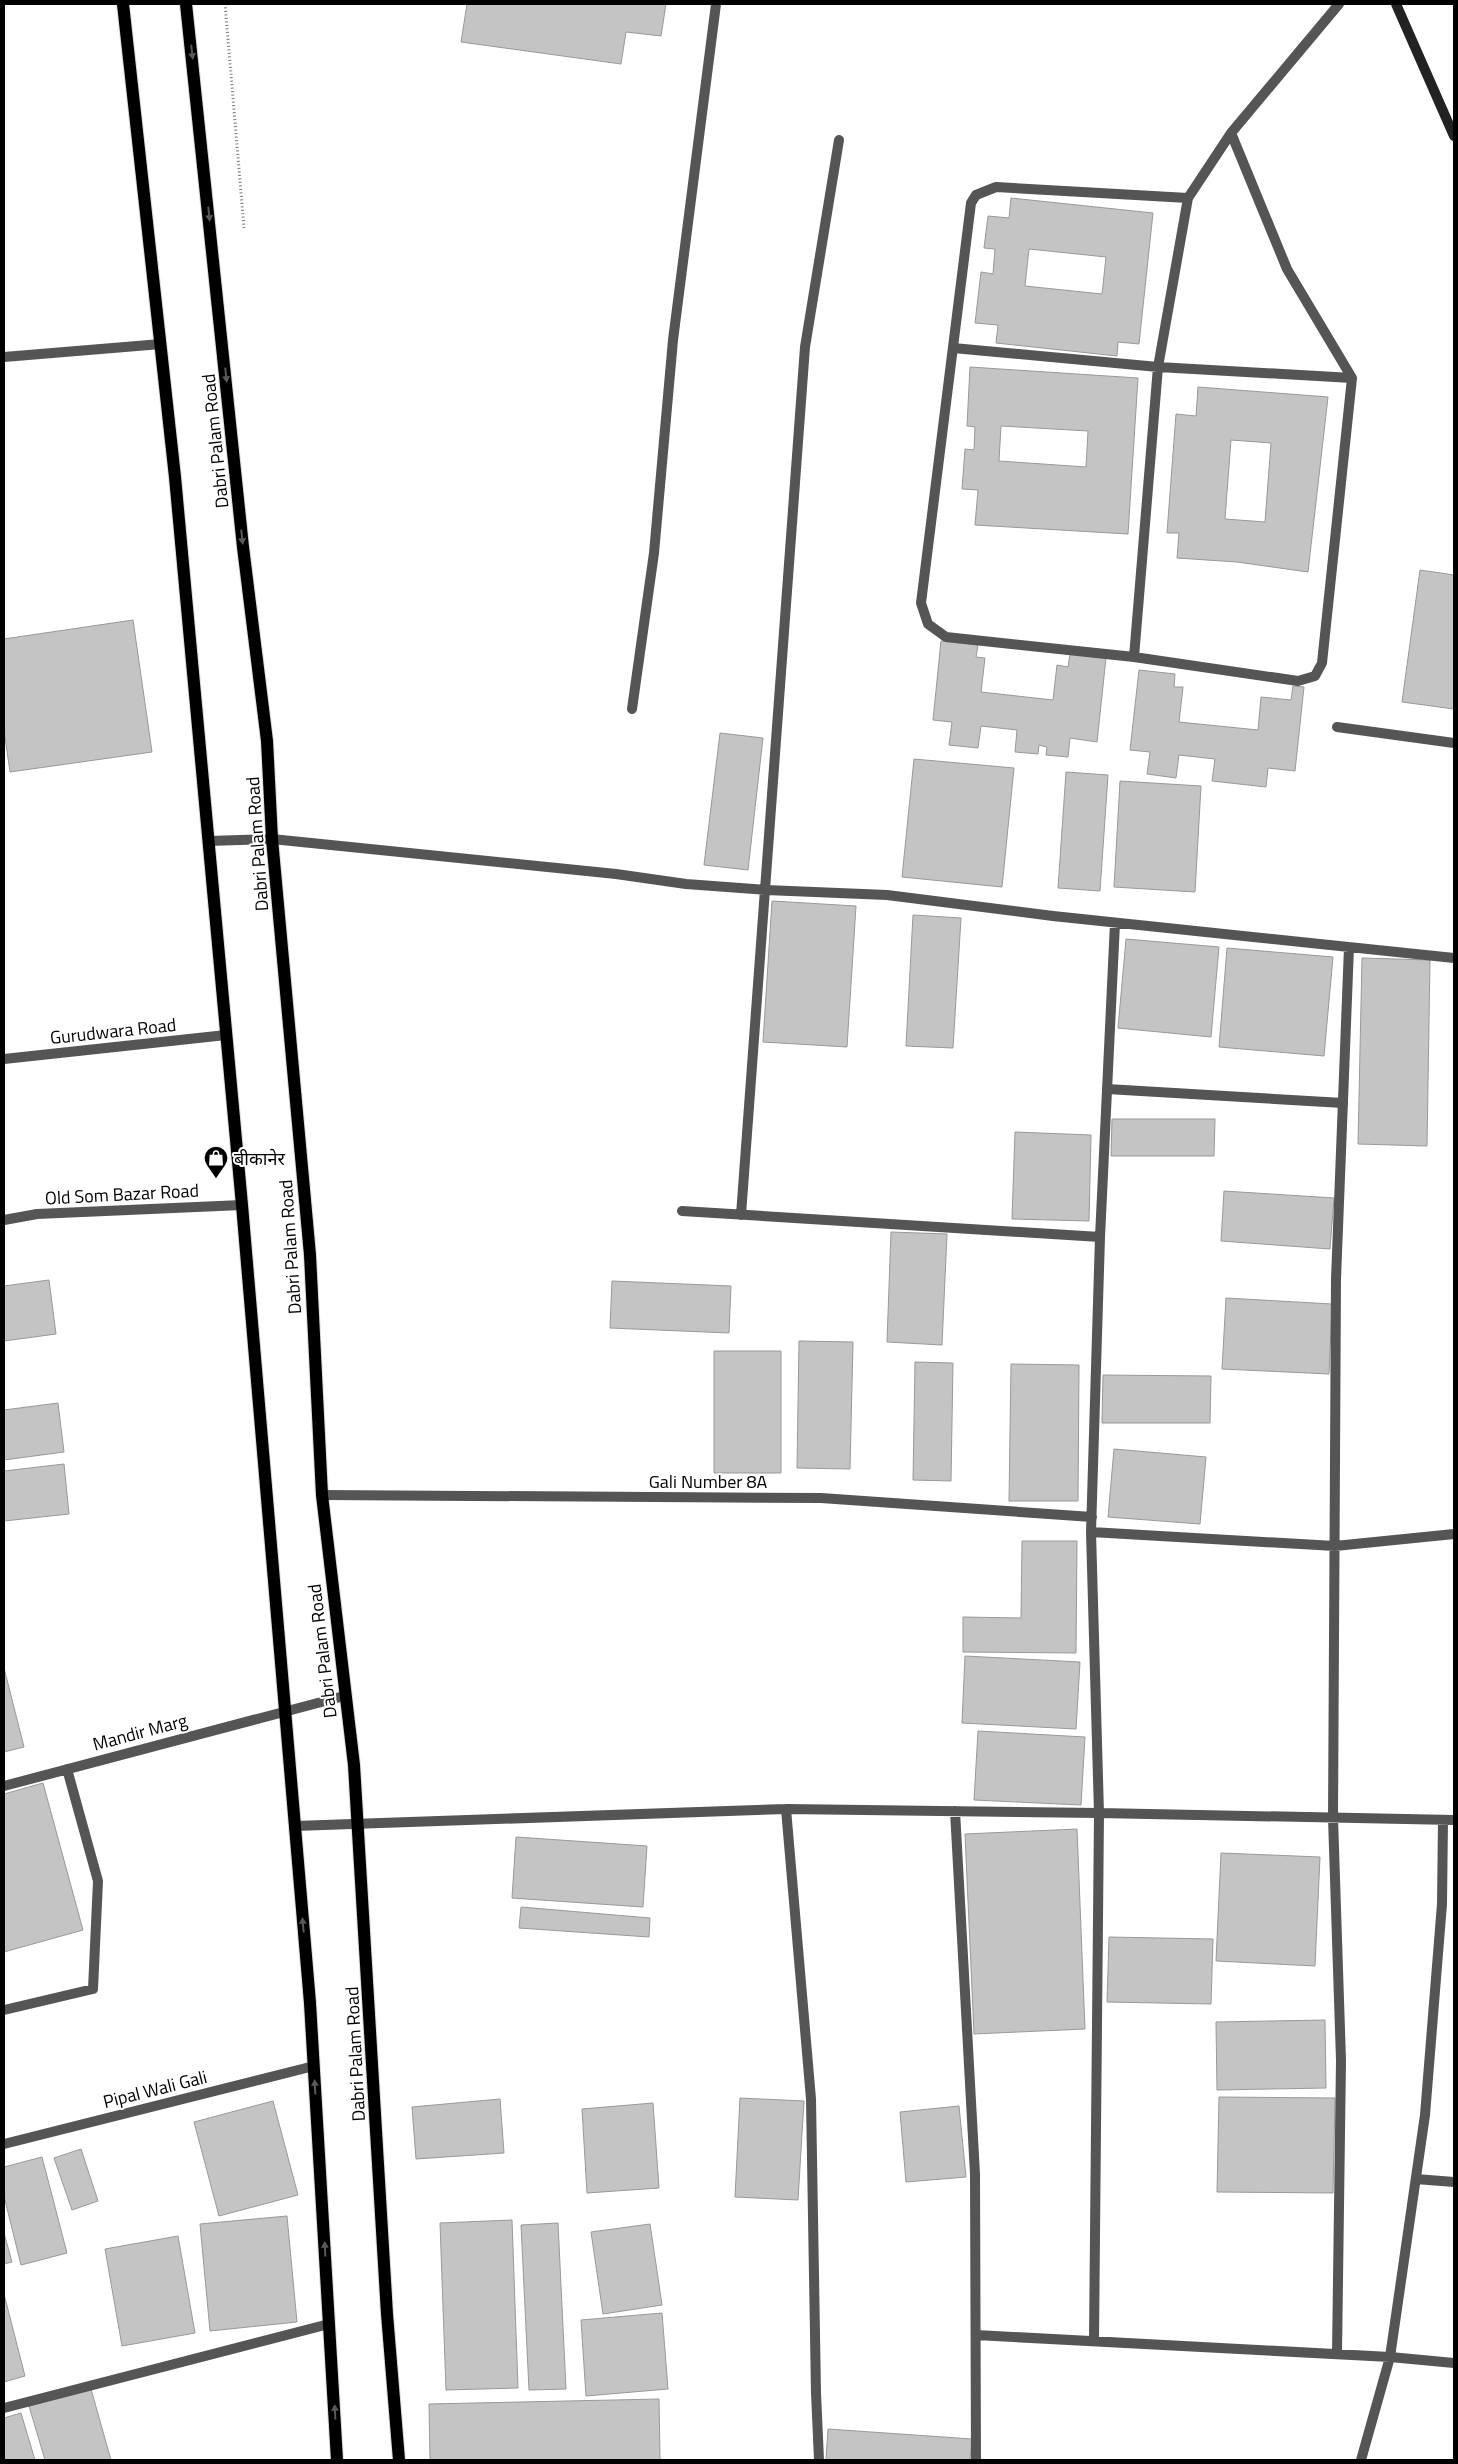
<svg xmlns="http://www.w3.org/2000/svg" width="1458" height="2464" font-family="'Titillium Web','Noto Sans Devanagari',sans-serif">
<rect width="100%" height="100%" fill="#fff"/>
<path fill="#c4c4c4" stroke="#999" fill-rule="evenodd" d="M467 4H666L661 36 626 32 621 64 461 42Z
M1011 198 1153 213 1139 344 1118 342 1117 356 996 343 998 325 975 323 981 272 993 274 995 249 984 248 988 216 1009 218ZM1029 249 1106 257 1102 294 1025 286Z
M970 367 1138 378 1128 534 975 525 978 490 962 489 965 449 974 450 975 427 967 426ZM1001 426 1088 431 1086 467 999 461Z
M1198 387 1328 397 1308 572 1237 562 1177 558 1179 533H1167L1176 414 1196 416ZM1231 440 1271 443 1265 522 1225 519Z
M1420 570 1454 575V709L1402 702Z
M133 620 152 752 10 772 4 730V639Z
M941 641 978 645 976 657 985 658 981 692 1053 700 1057 665 1068 667 1070 654 1106 658 1097 742 1070 738 1068 757 1046 755 1047 747 1039 745 1038 754 1015 752 1017 730 981 726 978 748 949 745 952 722 933 720Z
M1139 670 1175 674 1174 687H1183L1179 722 1258 730 1261 697 1291 700 1293 686 1304 687 1295 771 1268 768 1266 787 1212 781 1215 759 1179 755 1176 778 1147 774 1150 752 1130 750Z
M720 733 763 738 748 870 704 865Z
M914 759 1014 768 1002 887 902 877Z
M1066 772 1108 775 1100 891 1058 888Z
M1120 781 1201 786 1195 892 1114 887Z
M772 901 856 906 847 1047 763 1042Z
M913 915 961 918 953 1048 906 1046Z
M1126 939 1219 947 1211 1037 1118 1028Z
M1227 948 1333 957 1324 1056 1219 1047Z
M1362 958 1430 960 1427 1146 1358 1144Z
M1112 1119H1215L1214 1156H1111Z
M1015 1132 1091 1135 1089 1221 1012 1219Z
M1224 1191 1334 1198 1330 1249 1221 1241Z
M891 1232 947 1234 942 1345 887 1342Z
M49 1280 56 1334 4 1341V1286Z
M612 1281 731 1286 729 1333 610 1328Z
M1226 1298 1332 1304 1329 1374 1222 1369Z
M799 1341 853 1342 850 1469 797 1468Z
M714 1351H781V1473H714Z
M915 1362 953 1363 951 1481 913 1480Z
M1011 1364 1079 1365 1078 1501H1009Z
M1103 1375 1211 1376 1210 1423H1102Z
M58 1403 64 1452 4 1460V1410Z
M1114 1449 1206 1457 1200 1524 1108 1517Z
M64 1464 69 1514 4 1521V1471Z
M1022 1541H1077L1076 1653 963 1652V1617L1021 1618Z
M965 1656 1080 1662 1076 1729 962 1723Z
M4 1668 24 1747 4 1752Z
M978 1731 1085 1737 1081 1805 974 1800Z
M43 1783 83 1930 4 1952V1794Z
M1077 1829 1085 2029 974 2034 965 1834Z
M516 1837 647 1846 643 1907 512 1898Z
M1221 1853 1320 1857 1315 1966 1216 1961Z
M521 1907 650 1918 649 1937 519 1928Z
M1109 1937 1213 1939 1211 2004 1107 2002Z
M1325 2020 1326 2088 1217 2090 1216 2022Z
M1219 2097 1335 2098 1333 2193 1217 2192Z
M740 2098 804 2101 798 2200 735 2197Z
M500 2099 504 2153 416 2159 412 2107Z
M273 2101 298 2195 219 2216 194 2122Z
M653 2103 659 2188 587 2193 582 2109Z
M959 2106 966 2177 906 2182 900 2112Z
M81 2149 98 2201 72 2210 54 2158Z
M42 2157 67 2253 21 2265 4 2196V2167Z
M287 2216 297 2322 210 2331 200 2224Z
M512 2220 518 2388 446 2390 440 2223Z
M558 2223 566 2389 529 2390 521 2225Z
M650 2224 662 2305 603 2314 591 2232Z
M4 2233 12 2262 4 2264Z
M178 2236 195 2333 122 2346 105 2249Z
M4 2294 25 2376 4 2382Z
M662 2313 668 2389 586 2396 581 2320Z
M91 2389 111 2460H45L29 2406Z
M659 2399 660 2460H430L429 2404Z
M21 2413 35 2460H4V2418Z
M828 2429 972 2439 970 2460H826Z"/>
<g fill="none" stroke-linecap="round" stroke-linejoin="round">
<defs>
<path id="primary" d="M123 4 175 477 242 1205 310 2003 337 2460
M186 4 243 547 267 741 272 839 310 1255 322 1495 354 1765 387 2314 399 2460"/>
</defs>
<use href="#primary" stroke="#dbdbdb" stroke-width="14"/>
<path stroke="#777" stroke-width="3" stroke-dasharray="1 2.5" stroke-linecap="butt" d="M225 4 244 228"/>
<path stroke="#555" stroke-width="10" d="M632 709 654 553 673 340 716 4
M1107 1089 1343 1103"/>
<path stroke="#555" stroke-width="10" d="M1188 198 996 187 976 195 971 203 921 603 928 624 946 637 1134 657 1298 681 1315 676 1322 663 1352 378 1287 269 1231 133
M953 348 1158 367 1352 378
M4 357 161 344
M1134 657 1158 367 1188 198 1231 133 1339 4
M1337 727 1454 743
M208 841 272 839 616 874 686 884 766 890 887 895 1053 916 1454 958
M4 1059 226 1035
M682 1211 1100 1237 1115 923
M741 1215 805 347 839 140
M4 1220 37 1214 242 1205
M322 1495 821 1498 1092 1517
M1091 1532 1335 1546 1454 1534
M4 1786 344 1696
M786 1809 811 2099 816 2393 819 2460
M955 1811 975 2174 976 2460
M1443 1820 1442 1904 1425 2115 1390 2357 1454 2363
M295 1826 786 1809 1099 1813 1091 1532 1100 1237
M4 2010 93 1989 98 1881 67 1769
M4 2144 314 2066
M1416 2179 1454 2182
M976 2335 1390 2357 1361 2460
M1094 2341 1099 1813 1454 1820
M1337 2354 1341 2060 1333 1818 1336 1279 1349 947
M4 2408 329 2324"/>
<path stroke="#222" stroke-width="10" d="M1396 4 1454 136"/>
<use href="#primary" stroke="#000" stroke-width="12"/>
</g>
<defs><path id="oneway-solid" d="M-6-.8H1V-3.2L6.5 0L1 3.2V.8H-6Z" transform="scale(1.25)"/></defs>
<g fill="#595959">
<use href="#oneway-solid" transform="translate(192 52) rotate(84)"/>
<use href="#oneway-solid" transform="translate(209 214) rotate(84)"/>
<use href="#oneway-solid" transform="translate(226 375) rotate(84)"/>
<use href="#oneway-solid" transform="translate(242 537) rotate(84)"/>
<use href="#oneway-solid" transform="translate(303 1925) rotate(-95)"/>
<use href="#oneway-solid" transform="translate(315 2087) rotate(-93)"/>
<use href="#oneway-solid" transform="translate(325 2249) rotate(-93)"/>
<use href="#oneway-solid" transform="translate(335 2412) rotate(-93)"/>
</g>
<defs>
<symbol id="shop-pin" viewBox="-11 -11 22 30"><path d="M0 17L-7.5 6A9.5 9.5 0 1 1 7.5 6Z" fill="#000" stroke="#fff"/><path d="M-5-2.5h2.3a2.7 3.5 0 0 1 5.4 0H5L5.5 6h-11ZM-1.5-2.5h3a1.5 2.3 0 0 0-3 0Z" fill="#fff"/></symbol>
</defs>
<g fill-rule="evenodd">
<use href="#shop-pin" x="202" y="1144" width="28" height="38"/>
</g>
<g text-anchor="middle" dominant-baseline="central" stroke-width="4" stroke-linejoin="round" paint-order="stroke">
<g font-size="18" fill="#000" stroke="#fff">
<text transform="translate(215 441) rotate(-96)">Dabri Palam Road</text>
<text transform="translate(257 844) rotate(-94)">Dabri Palam Road</text>
<text transform="translate(113 1031) rotate(-6)">Gurudwara Road</text>
<text transform="translate(122 1194) rotate(-3)">Old Som Bazar Road</text>
<text transform="translate(290 1247) rotate(-94)">Dabri Palam Road</text>
<text x="708" y="1481">Gali Number 8A</text>
<text transform="translate(322 1651) rotate(-97)">Dabri Palam Road</text>
<text transform="translate(140 1732) rotate(-15)">Mandir Marg</text>
<text transform="translate(355 2054) rotate(-93)">Dabri Palam Road</text>
<text transform="translate(155 2089) rotate(-14)">Pipal Wali Gali</text>
</g>
<g font-size="18" fill="#000" stroke="#fff" text-anchor="start">
<text x="234" y="1158">बीकानेर</text>
</g>
</g>
<rect width="1458" height="2464" fill="none" stroke="#000000" stroke-width="10"/>
</svg>
